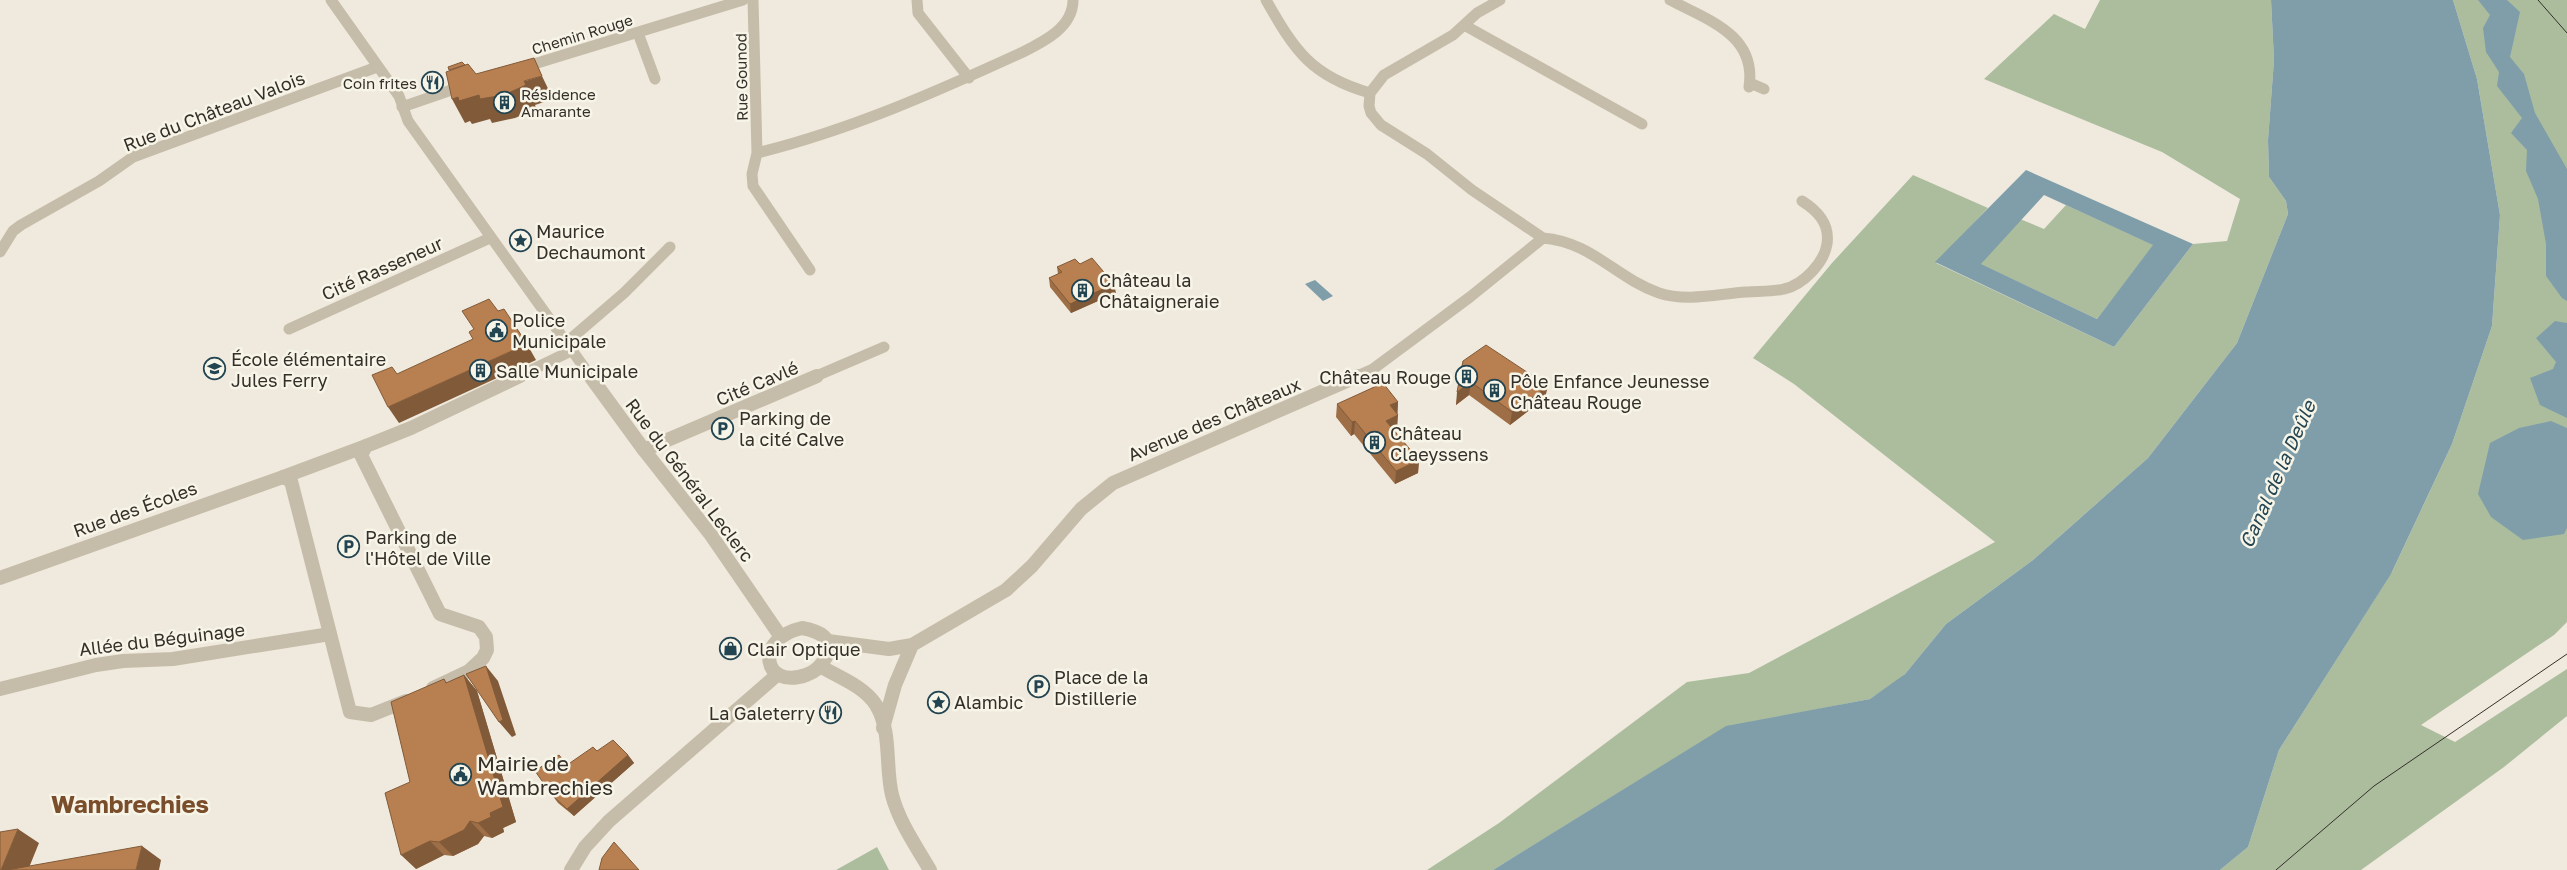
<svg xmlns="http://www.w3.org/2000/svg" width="2567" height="870" font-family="'Golos Text',sans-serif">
<rect width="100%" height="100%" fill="#efeadd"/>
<path fill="#acbd9e" d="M2100 0H2271L2274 60 2268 140 2269 177 2286 201 2288 214 2237 343 2148 458 2033 560 1946 624 1905 674 1894 683 1870 699 1726 727 1493 870H1427L1499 823 1687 682 1749 673 1995 542 1794 384 1753 358 1832 263 1913 175 1988 208 1936 263 2114 347 2193 244 2227 241 2240 199 2162 152 1984 79 2054 14 2085 29Z
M2453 0H2567V622L2554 635 2421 725 2455 742 2567 669V716L2504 767 2361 870H2220L2248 847 2279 750 2392 572 2452 444 2492 326 2500 215 2477 79Z
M2066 205 2154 245 2097 319 1980 264 2020 219 2044 229Z
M877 847 889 870H836Z"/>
<path fill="#7f9ea9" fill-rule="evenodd" d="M2271 0H2453L2477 79 2500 215 2492 326 2452 444 2391 574 2279 750 2248 847 2220 870H1493L1726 726 1870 699 1905 674 1946 624 2033 560 2148 458 2237 343 2288 214 2286 201 2269 177 2268 140 2274 60Z
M2478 0H2507L2520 12 2510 57 2524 74 2535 113 2567 169V301L2562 298 2546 276V244L2538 199 2526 171 2527 150 2511 133 2522 118 2497 86 2499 72 2486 52 2483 28 2490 15Z
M2026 170 2193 244 2114 347 1935 262ZM2044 195 2153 245 2097 319 1981 264Z
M1315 280 1333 296 1323 301 1305 284Z
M2555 321 2567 323V418L2540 405 2530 378 2553 369 2556 362 2536 338Z
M2551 421 2567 428V528L2564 534 2523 540 2491 517 2478 494 2490 443 2519 428Z"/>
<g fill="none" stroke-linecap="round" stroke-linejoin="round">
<path stroke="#c6bcaa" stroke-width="11" d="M638 33 655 79
M1750 83 1764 89"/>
<path stroke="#c6bcaa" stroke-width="14" d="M283 477 366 446"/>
<path stroke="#c6bcaa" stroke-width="11" d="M753 0 757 153 752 174 753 186 810 270
M917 0 918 13 969 78
M1266 0C1295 51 1311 76 1370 93
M1500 0 1477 13 1453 35 1384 75 1370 93 1369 106 1371 113 1381 125 1427 154 1472 190 1543 238
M1670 0C1708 20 1757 35 1749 87
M1464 25 1642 124
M521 68 743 0
M402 107 466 85
M757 153C850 130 936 92 1023 52 1045 41 1073 27 1073 0
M1543 238C1592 242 1616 278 1659 293 1686 302 1718 294 1746 292 1758 291 1772 292 1784 289 1803 285 1824 263 1827 244 1830 224 1818 211 1802 201
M0 252 13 231 21 225 99 181 133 157 377 67
M289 329 490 238
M567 342 624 293 670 247
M517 377 573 350
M814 377 884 347
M1355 377 1373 369 1470 297 1543 238"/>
<path stroke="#c6bcaa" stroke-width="14" d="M644 450 817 376
M0 578 283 477 291 481 350 712 371 715 406 701
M828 641 889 649 912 645 1006 590 1032 566 1081 509 1113 483 1358 376
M433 688 469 671 483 658 487 650 486 637 479 627 440 614 361 455 366 446 411 428 520 376
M0 689 96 665 123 661 173 659 330 634
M883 728 895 685 912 645"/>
<path stroke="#c6bcaa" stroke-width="11" d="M331 0 399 96 408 121 591 377"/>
<path stroke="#c6bcaa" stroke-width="14" d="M590 376 644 450 711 535 781 637
M802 628C818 631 835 637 826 657 822 665 815 672 806 675 763 690 753 639 802 628Z
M820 666C838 677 864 686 876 705 892 731 885 767 892 795 899 822 916 846 930 870
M571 870 585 847 609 821 778 674"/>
<path stroke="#342f29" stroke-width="1" d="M2538 0 2567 33
M2276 870 2374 786 2567 654"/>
</g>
<path fill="#9e6e46" d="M1080 264 1116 293 1071 313 1050 287 1049 278 1058 274 1057 267Z
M1463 361 1545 398 1510 425 1469 395 1456 405Z
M1398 402 1397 428 1394 430 1419 460 1418 473 1395 484 1354 434 1351 436 1336 417 1337 404Z
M464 675 477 691 516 822 503 828 504 832 492 838 484 836 478 844 453 856 444 855 416 869 410 782 444 679 447 683Z
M597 751 628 755 634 763 574 816 558 803 552 795 567 765Z"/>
<path fill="#815a39" d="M542 76 553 99 535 105 537 109 515 118 492 123 490 119 472 124 470 121 465 123 452 99 458 97 479 95Z
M1114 284 1116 293 1071 313 1070 304Z
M527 344 536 360 399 423 388 407Z
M1471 382 1469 395 1456 405 1457 392Z
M1548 386 1545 398 1510 425 1512 412Z
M1398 402 1397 415 1390 405Z
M1398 415 1397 428 1385 434 1386 421Z
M1355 421 1354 434 1351 436 1352 422Z
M1419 460 1418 473 1395 484 1396 471Z
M486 666 498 681 516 735 512 737 499 722Z
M464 675 477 691 516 822 503 828 504 832 492 838 478 823Z
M628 755 634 763 574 816 567 809Z
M470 821 484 836 478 844 453 856 439 842Z
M18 829 39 843 28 870H1Z
M430 841 444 855 416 869 401 855Z
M142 846 161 860 159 870H136Z"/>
<path fill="#b88051" stroke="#815a39" d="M534 58 542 76 524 81 526 85 504 95 480 99 479 95 459 101 458 97 452 99 446 72 468 64 476 74Z
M462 62 465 65 449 70 448 67Z
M1092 258 1114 284 1070 304 1049 278 1062 272 1057 267 1075 259 1080 264Z
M489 299 498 311 504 309 527 344 388 407 372 375 392 367 397 374 473 339 469 332 474 329 462 311Z
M1486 345 1548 386 1512 412 1471 382 1457 392 1463 361Z
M1383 383 1398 402 1390 405 1398 415 1386 421 1419 460 1396 471 1355 421 1352 422 1337 404Z
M486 666 503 720 499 722 466 674Z
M464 675 503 807 490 813 491 817 478 823 470 821 464 830 439 842 430 841 401 855 385 793 410 782 391 702 444 679 446 683Z
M613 740 628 755 567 809 552 795 535 771 559 755 567 765 593 747 597 751Z
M18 829 1 870H0V832Z
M614 842 639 870H599L602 858Z
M142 846 136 870H7Z"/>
<defs>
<symbol id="restaurant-ring" viewBox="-11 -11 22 22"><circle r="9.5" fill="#f7f4e8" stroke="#234451" stroke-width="1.5"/><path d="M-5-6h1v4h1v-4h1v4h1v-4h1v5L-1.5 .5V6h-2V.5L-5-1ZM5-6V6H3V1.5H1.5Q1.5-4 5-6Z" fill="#234451"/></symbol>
<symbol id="building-ring" viewBox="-11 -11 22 22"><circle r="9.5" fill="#f7f4e8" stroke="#234451" stroke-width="1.5"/><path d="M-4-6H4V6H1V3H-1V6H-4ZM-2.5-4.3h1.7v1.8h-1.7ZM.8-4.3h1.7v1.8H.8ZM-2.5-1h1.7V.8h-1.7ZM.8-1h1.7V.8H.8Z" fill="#234451"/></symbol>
<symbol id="sight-ring" viewBox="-11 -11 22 22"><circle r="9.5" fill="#f7f4e8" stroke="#234451" stroke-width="1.5"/><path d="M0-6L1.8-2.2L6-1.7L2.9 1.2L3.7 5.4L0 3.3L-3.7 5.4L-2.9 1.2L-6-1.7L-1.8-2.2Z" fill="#234451"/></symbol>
<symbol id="civic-ring" viewBox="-11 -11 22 22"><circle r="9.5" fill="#f7f4e8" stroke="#234451" stroke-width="1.5"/><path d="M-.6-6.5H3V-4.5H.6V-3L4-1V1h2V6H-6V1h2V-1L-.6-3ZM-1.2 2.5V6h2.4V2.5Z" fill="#234451"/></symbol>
<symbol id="school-ring" viewBox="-11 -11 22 22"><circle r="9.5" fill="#f7f4e8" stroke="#234451" stroke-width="1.5"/><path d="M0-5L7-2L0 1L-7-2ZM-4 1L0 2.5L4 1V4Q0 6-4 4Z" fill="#234451"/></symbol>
<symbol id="parking-ring" viewBox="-11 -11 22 22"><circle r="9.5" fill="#f7f4e8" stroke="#234451" stroke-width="1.5"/><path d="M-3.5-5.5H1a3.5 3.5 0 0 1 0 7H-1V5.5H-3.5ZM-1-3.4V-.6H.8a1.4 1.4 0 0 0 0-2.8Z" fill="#234451"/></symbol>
<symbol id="shop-ring" viewBox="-11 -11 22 22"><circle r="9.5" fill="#f7f4e8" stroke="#234451" stroke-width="1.5"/><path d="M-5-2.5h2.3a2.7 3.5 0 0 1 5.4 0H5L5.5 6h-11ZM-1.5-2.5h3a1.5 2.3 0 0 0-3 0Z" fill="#234451"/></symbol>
</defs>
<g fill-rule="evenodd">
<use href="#restaurant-ring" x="420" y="70" width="25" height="25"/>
<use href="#building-ring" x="492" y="90" width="25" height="25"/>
<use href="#sight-ring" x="508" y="228" width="25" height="25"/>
<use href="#building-ring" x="1070" y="278" width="25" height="25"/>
<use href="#civic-ring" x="484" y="318" width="25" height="25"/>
<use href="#school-ring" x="202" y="356" width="25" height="25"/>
<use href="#building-ring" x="468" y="358" width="25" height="25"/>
<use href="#building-ring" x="1454" y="364" width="25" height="25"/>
<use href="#building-ring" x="1482" y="378" width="25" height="25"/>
<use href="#parking-ring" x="710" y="416" width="25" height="25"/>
<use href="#building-ring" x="1362" y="430" width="25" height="25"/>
<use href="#parking-ring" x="336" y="534" width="25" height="25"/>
<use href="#shop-ring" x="718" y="636" width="25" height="25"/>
<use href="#parking-ring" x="1026" y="674" width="25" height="25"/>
<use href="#sight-ring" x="926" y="690" width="25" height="25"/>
<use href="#restaurant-ring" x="818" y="700" width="25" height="25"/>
<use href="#civic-ring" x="448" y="762" width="25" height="25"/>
</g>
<g text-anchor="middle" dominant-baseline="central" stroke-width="5" stroke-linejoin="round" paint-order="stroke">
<g font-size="15" fill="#342f29" stroke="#f7f4e8">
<text transform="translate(582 34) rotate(-17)">Chemin Rouge</text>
<text transform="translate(741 77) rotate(-91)">Rue Gounod</text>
</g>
<g font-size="15" fill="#342f29" stroke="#f7f4e8" text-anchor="end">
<text x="417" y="83">Coin frites</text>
<text x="521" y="94" text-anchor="start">Résidence<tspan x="521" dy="17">Amarante</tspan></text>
</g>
<g font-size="18" fill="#342f29" stroke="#f7f4e8">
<text transform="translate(214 111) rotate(-21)">Rue du Château Valois</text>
<text transform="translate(382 268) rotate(-24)">Cité Rasseneur</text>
<text transform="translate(757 383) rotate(-23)">Cité Cavlé</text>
<text transform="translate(1214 419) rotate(-23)">Avenue des Châteaux</text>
<text transform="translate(690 480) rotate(53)">Rue du Général Leclerc</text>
<text transform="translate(135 509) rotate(-20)">Rue des Écoles</text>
<text transform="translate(162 639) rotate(-7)">Allée du Béguinage</text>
</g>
<g font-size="18" fill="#342f29" stroke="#f7f4e8" text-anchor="start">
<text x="536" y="231">Maurice<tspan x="536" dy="21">Dechaumont</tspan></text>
<text x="1099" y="280">Château la<tspan x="1099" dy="21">Châtaigneraie</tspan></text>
<text x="512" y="320">Police<tspan x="512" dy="21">Municipale</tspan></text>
<text x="231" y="359">École élémentaire<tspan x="231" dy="21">Jules Ferry</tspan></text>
<text x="496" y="371">Salle Municipale</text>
<text x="1451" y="377" text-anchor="end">Château Rouge</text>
<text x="1510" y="381">Pôle Enfance Jeunesse<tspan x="1510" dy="21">Château Rouge</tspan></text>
<text x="739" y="418">Parking de<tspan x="739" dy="21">la cité Calve</tspan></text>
<text x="1390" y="433">Château<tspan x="1390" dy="21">Claeyssens</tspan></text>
<text x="365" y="537">Parking de<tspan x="365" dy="21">l'Hôtel de Ville</tspan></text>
<text x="747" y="649">Clair Optique</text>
<text x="1054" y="677">Place de la<tspan x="1054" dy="21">Distillerie</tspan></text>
<text x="954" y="702">Alambic</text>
<text x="815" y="713" text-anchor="end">La Galeterry</text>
</g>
<g font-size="19" font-style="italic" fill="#234451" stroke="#f7f4e8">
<text transform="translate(2277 474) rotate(-66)">Canal de la Deûle</text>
</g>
<g font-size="21" fill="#342f29" stroke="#f7f4e8" text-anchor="start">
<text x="477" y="763">Mairie de<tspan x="477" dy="24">Wambrechies</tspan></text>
</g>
<g font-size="24" font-weight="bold" fill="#7a4e2b" stroke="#f7f4e8">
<text x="130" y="803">Wambrechies</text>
</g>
</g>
</svg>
